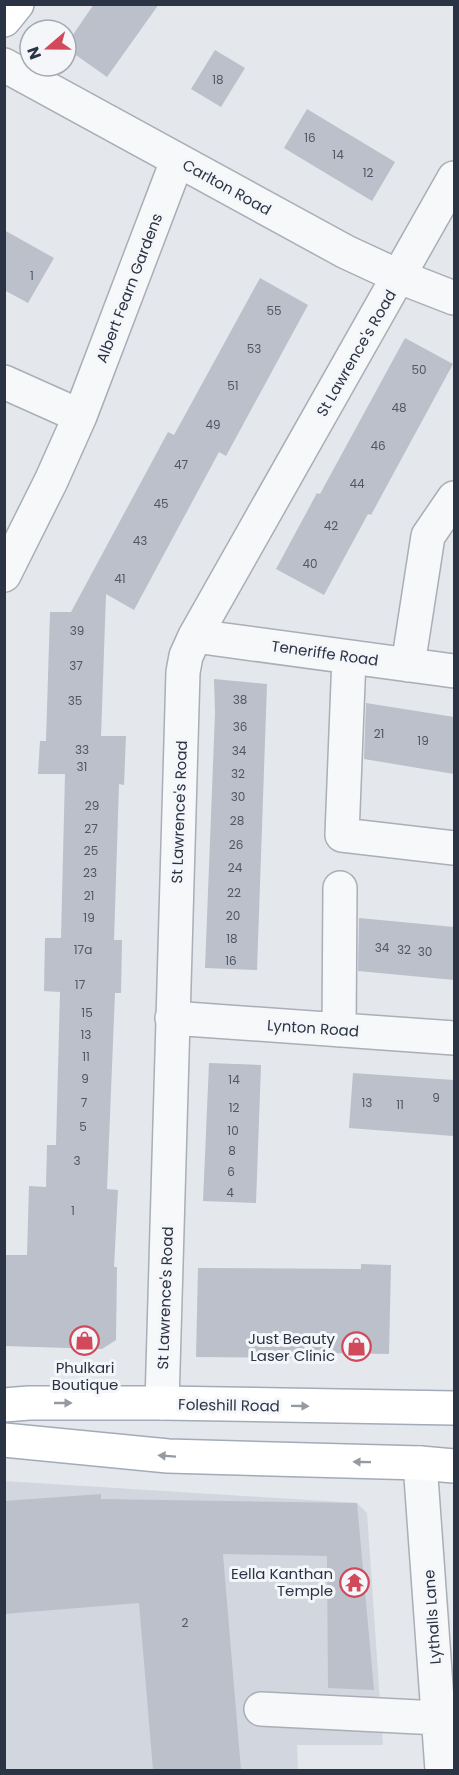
<svg xmlns="http://www.w3.org/2000/svg" width="459" height="1775" font-family="Poppins,sans-serif">
<rect width="100%" height="100%" fill="#e4e7ec"/>
<path fill="#d2d6de" d="M4 1481 357 1503 367 1513 383 1745H297L298 1770H5Z"/>
<path fill="#bbc0ca" d="M94 4H159L107 77 66 48V45Z
M215 50 245 68 221 107 191 89Z
M307 109 395 162 372 201 284 148Z
M4 230 54 258 28 303 4 290Z
M260 278 308 305 226 456 219 452 134 610 106 594 101 736H126L124 785 119 784 114 940H122L121 993H115L107 1189 118 1190 114 1267H117L116 1340 102 1349 4 1346V1255H27L29 1186 46 1187 47 1145H56L60 992 44 991 45 938H61L65 774H38L40 741H46L50 612H71L168 432 174 435Z
M405 338 453 364 371 515 368 514 324 595 276 569 317 493 320 494Z
M214 679 267 684 257 970 205 968 215 713Z
M366 703 454 717V774L364 759Z
M359 918 454 927V980L358 971Z
M209 1063 261 1065 256 1203 203 1201Z
M353 1073 454 1080 453 1136 349 1128Z
M361 1264 391 1265 389 1354 325 1353V1358L196 1357 198 1268 361 1269Z
M101 1494V1499L357 1503 374 1690 328 1688 327 1556 223 1554 241 1770H153L139 1603 4 1614V1501Z"/>
<g fill="none" stroke-linecap="round" stroke-linejoin="round">
<defs>
<path id="minor" d="M4 65 346 252 400 277 454 298
M4 382 80 416
M4 575 51 481 80 416 177 161
M195 636 454 671
M349 657 342 835 454 848
M408 665 428 536 454 498
M172 1018 454 1038
M339 1030 340 888
M162 1403 183 672 186 656 195 636 454 178
M420 1463 442 1770
M261 1709 438 1718"/>
<path id="major" d="M4 20 17 4
M4 1405 29 1403H162L454 1408
M4 1440 168 1456 420 1463 454 1466"/>
</defs>
<use href="#minor" stroke="#a9aeb7" stroke-width="36"/>
<use href="#major" stroke="#a3abb8" stroke-width="36"/>
<use href="#minor" stroke="#f7f8fa" stroke-width="33"/>
<use href="#major" stroke="#fff" stroke-width="33"/>
</g>
<defs><path id="oneway-solid" d="M-6-.8H1V-3.2L6.5 0L1 3.2V.8H-6Z" transform="scale(1.5)"/></defs>
<g fill="#959aa2">
<use href="#oneway-solid" transform="translate(63 1403)"/>
<use href="#oneway-solid" transform="translate(300 1406) rotate(1)"/>
<use href="#oneway-solid" transform="translate(167 1456) rotate(-176)"/>
<use href="#oneway-solid" transform="translate(362 1462) rotate(-179)"/>
</g>
<defs>
<symbol id="shop-ring" viewBox="-11 -11 22 22"><circle r="9.5" fill="#f4f6f9" stroke="#d1495b" stroke-width="1.5"/><path d="M-5-2.5h2.3a2.7 3.5 0 0 1 5.4 0H5L5.5 6h-11ZM-1.5-2.5h3a1.5 2.3 0 0 0-3 0Z" fill="#d1495b"/></symbol>
<symbol id="temple-ring" viewBox="-11 -11 22 22"><circle r="9.5" fill="#f4f6f9" stroke="#d1495b" stroke-width="1.5"/><path d="M0-6L5-2H3V0L6.5 2.5H4V6H1.5V3h-3V6H-4V2.5H-6.5L-3 0V-2H-5Z" fill="#d1495b"/></symbol>
</defs>
<g fill-rule="evenodd">
<use href="#shop-ring" x="68" y="1324" width="33" height="33"/>
<use href="#shop-ring" x="340" y="1330" width="33" height="33"/>
<use href="#temple-ring" x="338" y="1566" width="33" height="33"/>
</g>
<g text-anchor="middle" dominant-baseline="central" stroke-width="6" stroke-linejoin="round" paint-order="stroke">
<g font-size="12" fill="#4f5766">
<text x="218" y="79">18</text>
<text x="310" y="137">16</text>
<text x="338" y="154">14</text>
<text x="368" y="172">12</text>
<text x="32" y="275">1</text>
<text x="274" y="310">55</text>
<text x="254" y="348">53</text>
<text x="419" y="369">50</text>
<text x="233" y="385">51</text>
<text x="399" y="407">48</text>
<text x="213" y="424">49</text>
<text x="378" y="445">46</text>
<text x="181" y="464">47</text>
<text x="357" y="483">44</text>
<text x="161" y="503">45</text>
<text x="331" y="525">42</text>
<text x="140" y="540">43</text>
<text x="310" y="563">40</text>
<text x="120" y="578">41</text>
<text x="77" y="630">39</text>
<text x="76" y="665">37</text>
<text x="240" y="699">38</text>
<text x="75" y="700">35</text>
<text x="240" y="726">36</text>
<text x="379" y="733">21</text>
<text x="423" y="740">19</text>
<text x="82" y="749">33</text>
<text x="239" y="750">34</text>
<text x="82" y="766">31</text>
<text x="238" y="773">32</text>
<text x="238" y="796">30</text>
<text x="92" y="805">29</text>
<text x="237" y="820">28</text>
<text x="91" y="828">27</text>
<text x="236" y="844">26</text>
<text x="91" y="850">25</text>
<text x="235" y="867">24</text>
<text x="90" y="872">23</text>
<text x="234" y="892">22</text>
<text x="89" y="895">21</text>
<text x="233" y="915">20</text>
<text x="89" y="917">19</text>
<text x="232" y="938">18</text>
<text x="382" y="947">34</text>
<text x="83" y="949">17a</text>
<text x="404" y="949">32</text>
<text x="425" y="951">30</text>
<text x="231" y="960">16</text>
<text x="80" y="984">17</text>
<text x="87" y="1012">15</text>
<text x="86" y="1034">13</text>
<text x="86" y="1056">11</text>
<text x="85" y="1078">9</text>
<text x="234" y="1079">14</text>
<text x="436" y="1097">9</text>
<text x="84" y="1102">7</text>
<text x="367" y="1102">13</text>
<text x="400" y="1104">11</text>
<text x="234" y="1107">12</text>
<text x="83" y="1126">5</text>
<text x="233" y="1130">10</text>
<text x="232" y="1150">8</text>
<text x="77" y="1160">3</text>
<text x="231" y="1171">6</text>
<text x="230" y="1192">4</text>
<text x="73" y="1210">1</text>
<text x="185" y="1622">2</text>
</g>
<g font-size="15" fill="#2b3445" stroke="#f4f6f9">
<text transform="translate(227 187) rotate(29)">Carlton Road</text>
<text transform="translate(129 288) rotate(-69)">Albert Fearn Gardens</text>
<text transform="translate(356 353) rotate(-60)">St Lawrence's Road</text>
<text transform="translate(325 653) rotate(8)">Teneriffe Road</text>
<text transform="translate(179 812) rotate(-88)">St Lawrence's Road</text>
<text transform="translate(313 1028) rotate(4)">Lynton Road</text>
<text transform="translate(165 1298) rotate(-88)">St Lawrence's Road</text>
<text transform="translate(229 1405) rotate(1)">Foleshill Road</text>
<text transform="translate(432 1617) rotate(-94)">Lythalls Lane</text>
</g>
<g font-size="15" fill="#2b3445" stroke="#f4f6f9" text-anchor="end">
<text x="335" y="1338">Just Beauty<tspan x="335" dy="17">Laser Clinic</tspan></text>
<text x="85" y="1367" text-anchor="middle">Phulkari<tspan x="85" dy="17">Boutique</tspan></text>
<text x="333" y="1573">Eella Kanthan<tspan x="333" dy="17">Temple</tspan></text>
</g>
</g>
<rect width="459" height="1775" fill="none" stroke="#2b3445" stroke-width="12"/>
<g transform="translate(48 48) rotate(250)"><circle r="28" fill="#f4f6f9" stroke="#a4a8b1" stroke-width="1.5"/>
<path d="M0-4.5L10 22L0 15L-10 22Z" fill="#d1495b"/>
<text y="-9" font-size="16" font-weight="bold" text-anchor="middle" fill="#2b3445">N</text>
</g>
</svg>
